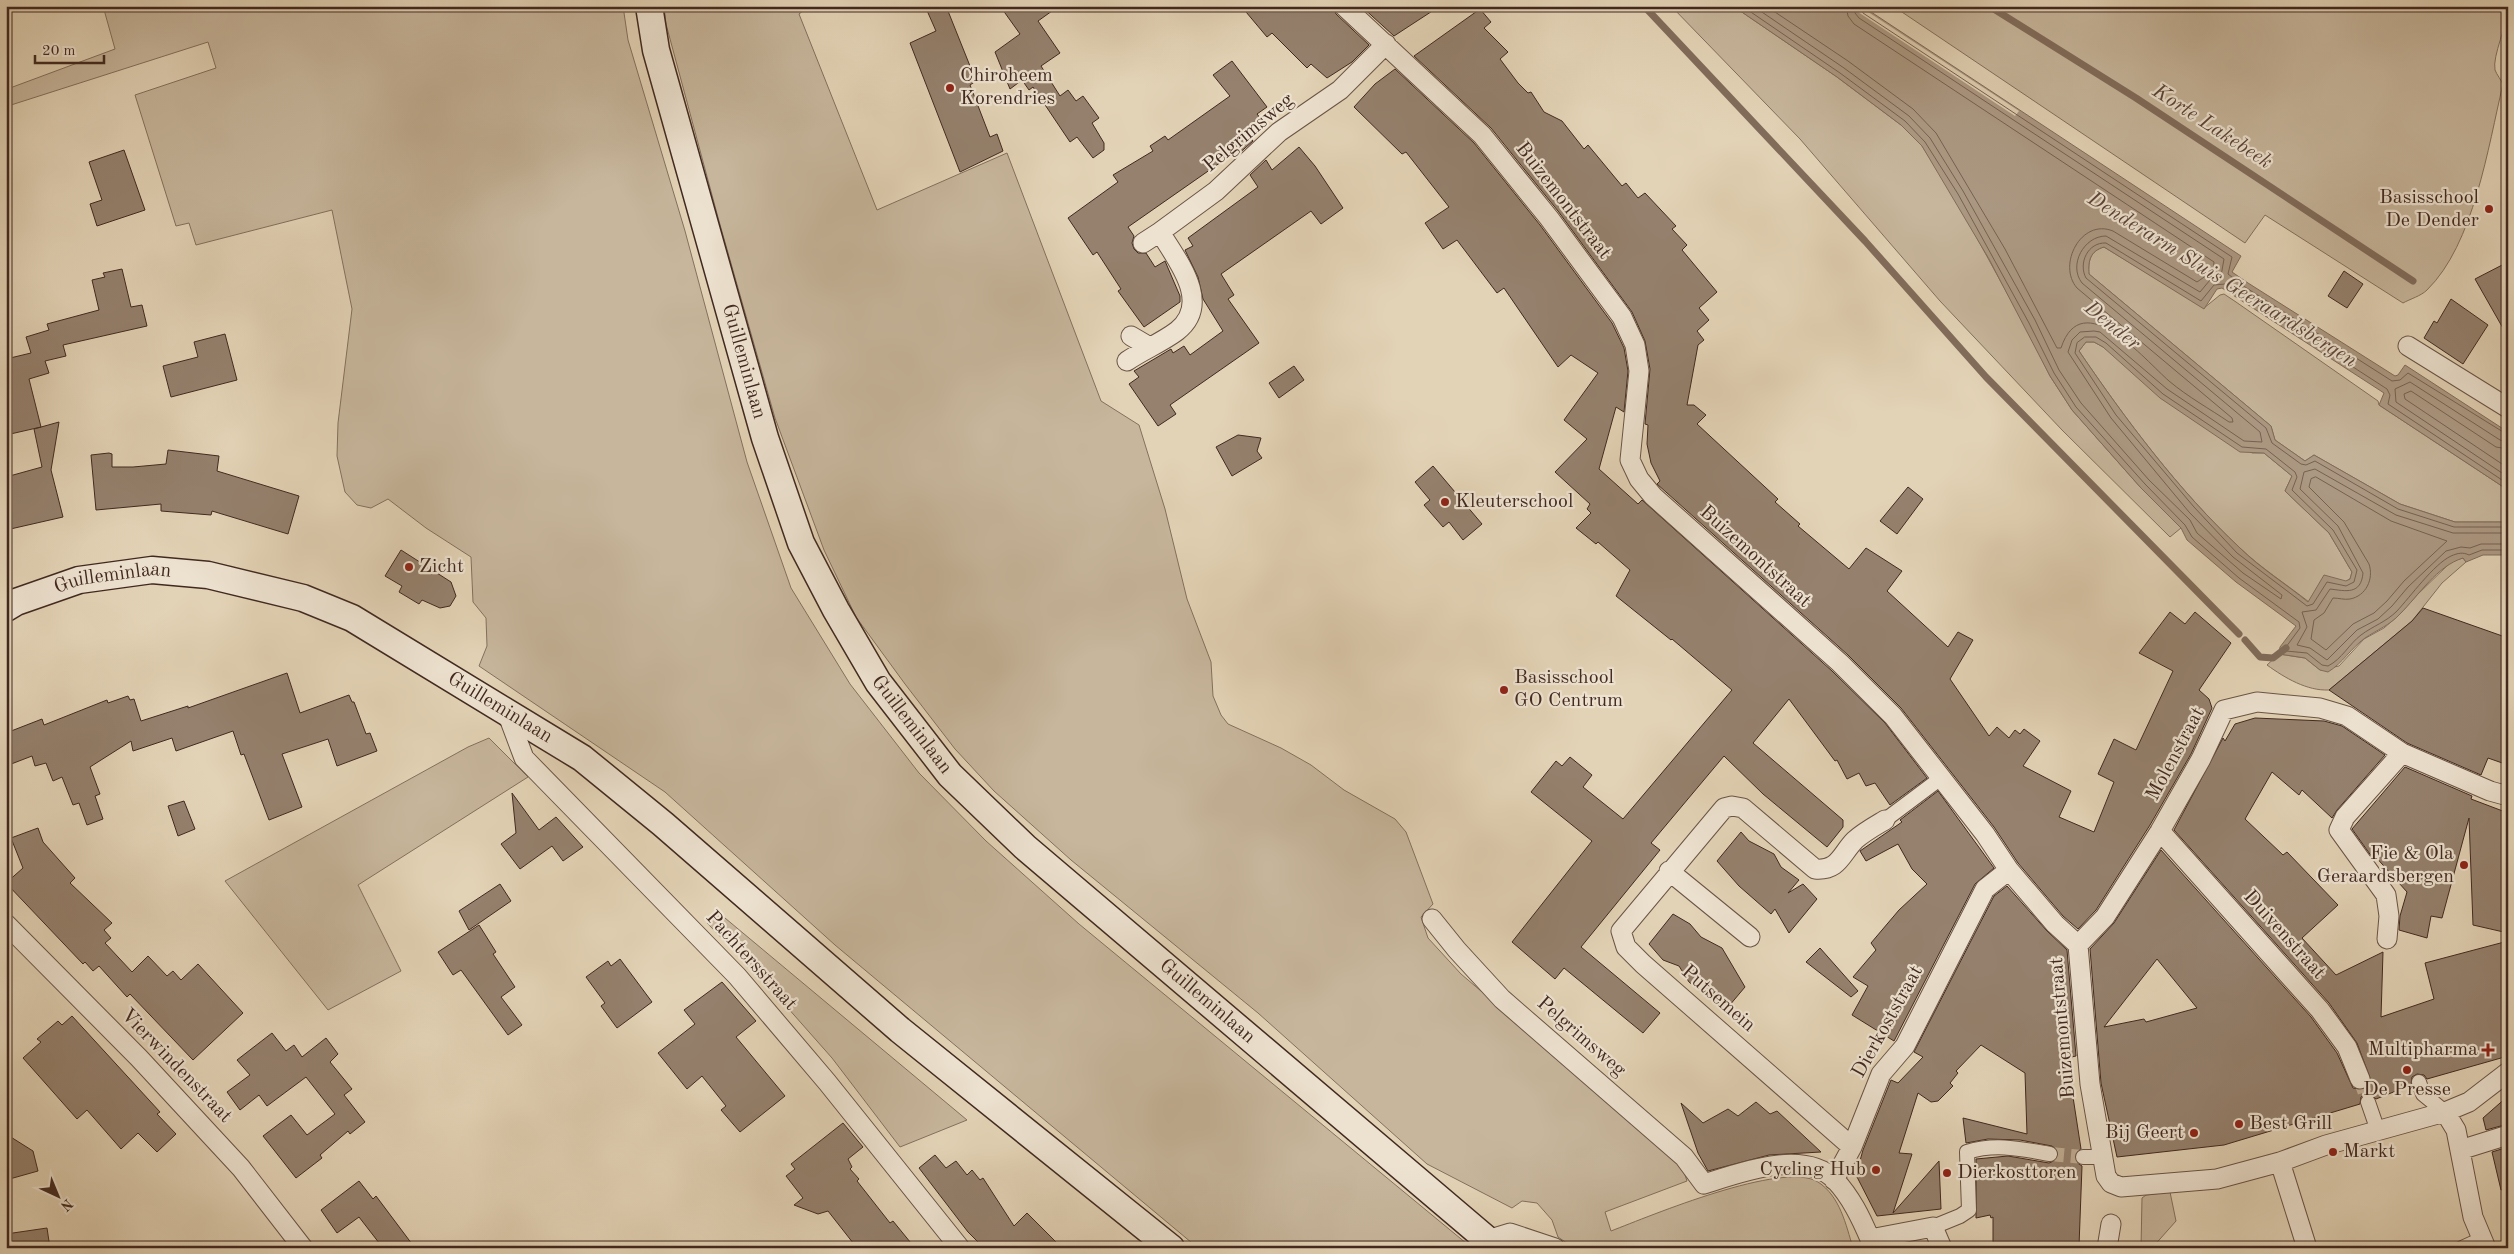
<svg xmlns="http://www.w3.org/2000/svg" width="2514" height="1254" font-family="'Old Standard TT',serif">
<rect width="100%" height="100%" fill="#e3d3b6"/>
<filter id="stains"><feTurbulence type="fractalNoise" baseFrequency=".004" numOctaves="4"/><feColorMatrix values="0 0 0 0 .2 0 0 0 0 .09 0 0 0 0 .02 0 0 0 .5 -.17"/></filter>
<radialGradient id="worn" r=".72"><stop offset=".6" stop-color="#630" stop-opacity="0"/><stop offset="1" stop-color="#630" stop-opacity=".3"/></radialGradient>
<path fill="#c7b69c" stroke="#84705e" d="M103 6H623L628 40 685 231 747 462 791 588 850 684 919 773 986 841 1079 924 1472 1248H1198L835 945 665 792 479 666 487 646 486 618 473 602 471 557 426 528 388 499 371 508 357 505 345 492 337 456 338 423 352 309 332 210 196 245 189 223 176 226 135 95 216 68 208 42 11 105 10 88 115 49Z
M664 6H809L799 14 877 210 1007 153 1101 401 1139 425 1165 509 1187 599 1211 662 1213 696 1221 715 1228 724 1281 748 1311 765 1344 790 1395 819 1406 832 1433 904 1421 917 1428 938 1461 974 1665 1148 1682 1166 1687 1181 1605 1212 1611 1231C1650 1216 1783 1160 1818 1182 1840 1196 1846 1225 1853 1248H1574L1558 1237 1552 1220 1537 1203 1522 1201 1512 1208 1427 1164 1258 1013 1071 860 994 791 955 749 905 684 856 617 824 550 775 418 719 221 666 24Z
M1671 6H1733L1837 77 1901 125 1922 146 1954 196 2025 326 2050 376 2072 410 2141 488 2181 528 2170 537 2062 430 1940 301 1800 139Z
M1893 6H2508C2508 24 2492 56 2495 70 2497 75 2501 80 2503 84 2488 147 2474 244 2427 290 2421 296 2410 299 2403 303L2265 215 2245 243Z
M2104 247 2204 308 2220 295 2224 294 2236 302 2378 401 2379 405 2508 490V522H2455L2400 504 2314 455 2305 461 2275 440 2271 426 2089 274C2088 261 2090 251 2104 247Z
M2086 342H2094L2103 347 2252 453H2264L2292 476 2285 491 2329 533 2352 572 2350 579 2309 602C2286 584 2261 568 2240 548 2179 491 2126 420 2079 351Z
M2463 558 2466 562 2442 583 2412 621 2329 690C2307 691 2285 678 2267 665L2279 654 2305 658 2320 670 2339 666 2364 639 2384 628 2400 614 2417 595 2452 561Z
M489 738 528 777 358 885 401 971 328 1010 225 881 468 747Z
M719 913 967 1120 900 1147 832 1058 764 981 707 923Z
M2170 1192 2176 1221 2152 1248H2141L2142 1198 2146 1195Z"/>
<path fill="#ac9983" stroke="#816c5b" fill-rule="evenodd" d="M1733 6H1862L2241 256 2232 272 2248 283 2395 376 2398 375 2405 365 2508 432V490L2379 405 2384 393 2222 288 2217 289 2204 309 2104 247C2090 251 2088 261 2089 274L2271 426 2275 440 2305 461 2314 455 2400 504 2455 522H2508V555H2483L2466 562 2463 558C2437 566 2419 595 2400 614 2390 625 2377 630 2365 638 2351 648 2343 663 2328 672L2320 670 2305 658 2279 654 2280 647 2296 626 2236 582 2187 540 2181 528 2141 488 2072 410 2050 376 1989 259 1922 146 1901 125 1837 77ZM2086 342H2094L2103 347 2160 398 2240 452 2264 453 2292 476 2285 491 2329 533 2352 572 2350 579 2346 581 2324 575 2308 602C2286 584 2260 568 2240 548 2178 490 2126 420 2079 351Z"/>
<path fill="#e3d3b6" d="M1849 6H1859L2019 111 2015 116Z"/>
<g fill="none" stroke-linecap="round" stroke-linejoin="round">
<path stroke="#766152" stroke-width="1" d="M1742 6 1840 73 1905 121 1925 142 1958 194 2029 323 2054 373 2076 407 2145 484 2185 525 2192 537 2239 578 2299 622 2300 628 2286 647V651L2307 653 2322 665 2328 666C2342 659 2349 644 2361 635 2373 626 2386 622 2397 611 2410 597 2434 564 2451 556 2458 553 2463 552 2469 555L2482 550H2508
M1753 6 1844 68 1909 116 1930 138 1963 191 2035 320 2059 370 2081 403 2149 480 2190 520 2197 533 2243 573 2281 599 2282 595 2233 557 2189 512 2111 418 2068 352 2072 340 2080 332 2094 331 2100 332 2167 389 2244 441 2262 442 2260 432 2082 283C2068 265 2084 236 2106 236L2200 292 2210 280 2221 276 2224 259 1859 18 1855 13 1854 6
M1766 6 1848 61 1913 109 1936 133 2005 249 2057 348H2061C2082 284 2145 360 2169 381 2188 397 2210 409 2229 422H2233L2232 418 2077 288C2057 265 2081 218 2113 231L2197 282 2213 271 2214 262 1854 24 1848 16 1846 6
M1860 6 1863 13 2232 257 2228 274 2245 287 2392 381 2400 380 2408 373 2508 435
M2085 337H2096L2106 343 2163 394 2242 447 2266 449 2295 472 2297 477 2292 490 2333 530 2357 570 2354 582 2346 586 2327 582 2313 604 2307 606 2237 553 2194 507 2116 415 2075 353 2077 343Z
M2508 442 2500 440 2410 382 2395 389 2396 402 2508 477
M2508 449 2496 447 2411 391 2404 394 2405 399 2508 468
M2316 477 2391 521 2447 541 2404 581 2387 601 2374 613 2353 624 2326 650 2311 639 2314 620 2324 613 2333 598C2339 598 2344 600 2350 599 2366 596 2374 579 2369 564L2344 522 2309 487 2311 479Z
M2508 484 2388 404 2390 395 2387 389 2225 284 2214 285 2201 301 2106 243C2088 242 2078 263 2086 278L2266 428 2272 443 2301 464 2306 465 2315 461 2398 509 2454 527H2508
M2508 533H2453L2396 515 2315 469 2304 472 2300 489 2338 526 2363 573C2361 595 2346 591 2330 589L2316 610 2302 612 2307 627 2297 645 2310 648 2327 660 2357 630 2378 619 2392 606 2408 587 2446 551 2461 547 2470 548 2481 544H2508"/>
<path stroke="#816c5b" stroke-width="7" d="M1644 6 1865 241 1986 377 2239 634
M1989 6 2136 98 2413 281
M2245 640 2260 657 2273 658 2286 648"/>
</g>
<path fill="#95816e" stroke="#412920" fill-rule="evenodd" d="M925 6H946L976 81 970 85 990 137 997 134 1003 151 960 172 910 43 936 31Z
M1000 6H1059L1038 21 1060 53 1041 66 1060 96 1068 90 1076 101 1083 96 1099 118 1092 123 1104 143V150L1093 158 1077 137 1070 142 1033 87 1029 90 1022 80 1010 89 995 52 1020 34Z
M1241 6H1333L1336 14 1369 45 1352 62 1327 78 1311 64 1307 68 1272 33 1267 37Z
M1361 6H1440L1394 36Z
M1480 9 1491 22 1484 28 1508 52 1500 59 1518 83 1528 93 1531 92 1544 112 1562 121 1584 149 1588 145 1622 186 1626 183 1638 198 1645 193 1676 226 1672 229 1687 245 1682 250 1717 292 1699 308 1709 320 1697 331 1704 340 1698 345 1687 405H1694L1706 415 1697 424 1778 499 1775 502 1800 524 1798 526 1849 569 1866 548 1902 571 1887 591 1948 647 1958 632 1973 640 1950 679 1989 736 1997 727 2009 738 2015 730 2020 734 2024 729 2040 741 2023 766 2071 791 2059 817 2094 832 2114 782 2098 774 2114 739 2136 750 2173 671 2139 653 2170 612 2185 624 2195 612 2231 643 2199 690 2209 699 2212 708 2191 754 2150 825 2096 910 2078 929 2063 916 2018 863 1994 827 1901 708 1848 655 1657 484 1660 481 1651 463 1647 444 1648 425 1645 424 1650 369 1645 341 1632 312 1558 211 1491 128 1414 56Z
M1232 61 1267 107 1257 114 1261 119 1246 132 1253 141 1236 156 1234 153 1128 227 1134 236 1132 243 1134 249 1138 253H1146L1155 267 1165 261 1180 296V302L1144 327 1118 291 1121 289 1097 252 1093 255 1068 218 1118 182 1113 175 1153 151 1150 146 1165 136 1168 140 1230 96 1213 75Z
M1395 69 1474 143 1540 225 1612 323 1624 348 1628 371 1624 412 1616 407 1599 469 1638 504 1642 500 1832 671 1885 723 1927 778 1890 805 1875 783 1866 786 1859 773 1847 779 1837 760 1835 761 1789 699 1753 743 1843 820V827L1827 847 1763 794 1724 756 1651 843 1660 850 1581 947 1660 1013 1643 1033 1564 968 1555 979 1512 942 1592 841 1531 792 1556 761 1562 766 1570 757 1592 775 1583 787 1623 819 1732 690 1672 639 1671 640 1616 596 1630 570 1598 542 1596 544 1576 528 1591 513 1587 509 1590 504 1555 472 1587 439 1564 420 1598 373 1571 355 1558 367 1504 288 1497 293 1457 240 1443 249 1425 223 1449 207 1406 152 1402 154 1354 107 1375 84Z
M1299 147 1315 166 1343 208 1321 224 1311 211 1221 274 1234 295 1228 299 1259 343 1170 405 1176 414 1158 426 1129 384 1139 377 1134 371 1171 349 1173 353 1184 346 1190 355 1223 331 1203 299 1198 277 1185 250 1193 246 1188 238 1258 187 1250 175 1266 160 1272 170Z
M124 150 145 210 97 226 90 204 102 200 89 162Z
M2508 262V337L2475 279Z
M122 269 131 307 142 305 147 326 63 345 66 356 45 361 49 373 29 379 41 427 6 435V385L10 384 6 359 31 353 26 337 49 330 47 324 99 310 92 280 105 277 103 273Z
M2344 271 2363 284 2347 308 2328 296Z
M2451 299 2488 325 2463 364 2424 338 2434 321 2437 323Z
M225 334 237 380 171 397 163 366 198 357 194 342Z
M1294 366 1304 380 1279 398 1269 383Z
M59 422 51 470 63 517 6 530V477L42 467 34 429Z
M1238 435 1261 438 1257 451 1262 458 1232 476 1216 447Z
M168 450 219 456 217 471 299 496 288 534 212 511 211 515 161 511V504L96 510 91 455 109 453 112 454V467H133L166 464Z
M1433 466 1482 524 1463 540 1449 522 1443 527 1424 505 1430 500 1415 482Z
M1908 487 1923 499 1897 534 1880 521Z
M401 550 451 582 456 596 450 606 440 608 422 600 419 604 399 592 402 586 385 576Z
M2423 608 2508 638V765L2488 758 2481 775 2407 743 2329 690 2412 621Z
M287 673 300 713 349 695 352 702H354L366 734 370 733 377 751 337 766 328 739 282 754 302 807 269 820 244 754 241 755 233 731 176 751 172 738 133 751 131 741 90 767 100 794 95 796 103 819 87 825 79 803 73 805 62 777 53 781 46 763 35 766 32 756 6 766V733L42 719 44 725 107 700 108 703 128 696 130 700 134 699 141 721 188 706V708Z
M2255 718 2324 721 2342 726 2385 755 2337 810 2332 818 2302 790 2299 795 2272 772 2245 819 2283 855 2287 852 2338 905 2302 938 2336 975 2383 952 2381 1017 2434 999 2425 963 2508 941V1053L2501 1058 2427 1079 2424 1075 2417 1074 2412 1077 2411 1085 2376 1099 2370 1094H2366L2361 1097 2360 1104 2224 1145 2117 1157 2101 1083 2090 949 2114 923 2161 850 2311 1017 2337 1053 2353 1088 2364 1090 2371 1081 2357 1043 2329 1003 2174 830 2223 738 2225 741 2235 724ZM2157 959 2197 1008 2146 1022 2144 1019 2104 1027Z
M2405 767 2472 796 2471 799 2508 813V933L2473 925 2469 818 2442 918 2431 916 2427 938 2399 930 2400 916 2407 892 2374 855 2372 857 2352 829Z
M1938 791 1994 868 1975 884 1894 1041 1852 1015 1868 986 1853 977 1876 950 1871 943 1899 910 1927 884 1912 869 1898 844 1866 861 1860 851 1902 822 1900 820Z
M512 793 539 830 556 817 583 847 563 861 552 846 520 869 501 844 516 833Z
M184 801 195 829 178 836 168 806Z
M38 828 43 842 75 878 70 883 112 923 104 930 111 938 105 943 132 972 148 956 167 976 173 971 181 980 198 964 243 1013 193 1060 130 994 127 997 99 966 93 971 85 962 83 964 6 883 23 868 11 838Z
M1741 832 1749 841 1774 854 1781 867 1799 880 1788 893 1803 884 1817 899 1789 933 1775 909 1771 914 1739 886 1717 861Z
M500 884 511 901 469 930 459 911Z
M2007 886 2047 931 2067 950 2076 1056 2067 1058 2081 1149 2076 1152 2074 1157 2076 1162 2082 1166 2079 1246H1993V1217L1991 1218 1990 1215 1976 1218V1159L2008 1156 2049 1163 2056 1160 2059 1155 2058 1151 2052 1146 2020 1140 1988 1139 1966 1143 1963 1118 2027 1134 2025 1073 1981 1045 1956 1071 1958 1073 1950 1083 1953 1086 1938 1101 1931 1102 1918 1093 1899 1153 1912 1154 1893 1213 1939 1161 1941 1209 1877 1216 1856 1175 1863 1150 1891 1080 1898 1083 1923 1057 1914 1052 1994 896Z
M1673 914 1690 924 1701 937 1722 948 1745 987 1729 1006 1712 991 1707 997 1689 982 1679 966 1663 960 1649 944Z
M479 925 496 952 493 954 515 987 501 997 522 1025 508 1035 461 970 453 975 438 952Z
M1820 948 1858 991 1851 997 1806 962Z
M620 959 652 1002 617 1028 601 1006 605 1003 586 977 608 961 611 966Z
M722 982 756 1021 736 1037 785 1096 740 1132 721 1110 726 1106 702 1076 687 1089 658 1053 695 1024 684 1010Z
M72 1016 160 1112 157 1114 176 1134 157 1152 138 1133 121 1149 87 1110 77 1119 23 1058 41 1042 37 1039 58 1021 62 1025Z
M272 1033 286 1051 294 1045 302 1057 326 1038 338 1054 330 1062 352 1089 344 1095 365 1122 350 1134 348 1131 320 1155 322 1158 296 1178 263 1136 291 1115 307 1135 335 1114 306 1077 267 1106 259 1095 240 1110 227 1092 250 1075 237 1060Z
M2508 1096V1124L2486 1130 2483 1118Z
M1756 1102 1770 1114 1777 1111 1821 1152 1769 1155 1708 1171 1698 1153 1681 1103 1703 1123 1728 1109 1738 1116Z
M843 1123 863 1147 848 1159 852 1167 850 1169 859 1179 857 1181 890 1223 893 1221 915 1248H857L828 1211 818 1214 794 1205 803 1198 786 1176 795 1169 791 1164Z
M6 1134 33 1151 38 1171 6 1180Z
M2508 1147V1189L2501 1190 2492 1152Z
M935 1155 946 1168 956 1161 967 1175 972 1170 980 1180 983 1178 1014 1226 1027 1213 1062 1248H984L968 1232 919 1168Z
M359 1181 373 1199 376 1196 415 1248H383L359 1217 337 1233 321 1210Z
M47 1228 50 1248H6V1234Z"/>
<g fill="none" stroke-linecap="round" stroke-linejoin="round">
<path stroke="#c3b198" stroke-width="14" stroke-dasharray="14 7" stroke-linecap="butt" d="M2360 1079 2368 1102
M2050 1154 2083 1157"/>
<defs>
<path id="pedestrian" d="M1885 820 1941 778
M2419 1082 2423 1094 2445 1112
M2368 1102 2378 1131
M2083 1157H2102
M1933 1227 1960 1216 1969 1210 1967 1152C1996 1143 2021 1149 2050 1154
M2462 1248 2482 1239"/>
<path id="minor" d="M1344 6 1482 135 1549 218 1622 317 1635 345 1639 371 1630 460 1639 479 1653 496 1840 663 1893 716 1985 834 2009 870 2055 924 2078 945 2090 1084 2106 1176 2111 1183 2121 1187 2217 1179 2280 1162 2326 1145 2445 1112 2469 1102 2508 1072
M1143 243 1160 232
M1131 336 1148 346
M2408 346 2508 408
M1127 361C1143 350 1161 343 1177 331 1213 303 1176 259 1160 232L1216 191 1279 132 1340 90 1386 44
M506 710 524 758 737 976 827 1082 960 1248
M2160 831 2320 1010 2347 1047 2360 1079
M1669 871 1750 937
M1432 919 1457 950 1502 999 1684 1157 1704 1184C1739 1173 1804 1148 1835 1180 1851 1197 1861 1218 1870 1239L1933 1227 1942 1248
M6 924 139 1058 241 1168 303 1248
M2387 939 2389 916 2386 895 2339 830 2345 817 2402 753
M2078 945 2105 917 2160 831 2201 759 2224 710 2257 702 2320 708 2347 716 2402 753 2490 791 2508 796
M2445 1112 2456 1130 2473 1217 2486 1248
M1852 1147 1643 964 1626 947 1621 931 1724 808 1732 806 1743 808 1815 869C1839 871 1841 854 1855 840 1864 832 1875 826 1885 820
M2460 1150 2508 1135
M2280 1162 2307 1248
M1834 1180 1852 1147 1881 1074 1905 1046 1985 889 2009 870
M1487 1240 1510 1233 1555 1248
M2107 1248 2111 1224"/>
<g id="secondary">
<path id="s1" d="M649 6 656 50 765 438 801 543 836 610 878 682 950 775 1025 847 1497 1248"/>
<path id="s2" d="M6 608 16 602 79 580 152 570 208 575 303 598 352 618 582 758 663 824 900 1030 1171 1248"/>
</g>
</defs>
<use href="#pedestrian" stroke="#6a5446" stroke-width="16"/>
<use href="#minor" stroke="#6a5446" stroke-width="21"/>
<use href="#secondary" stroke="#412920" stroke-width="29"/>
<use href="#pedestrian" stroke="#ede2d0" stroke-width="14"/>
<use href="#minor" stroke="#ede2d0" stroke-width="19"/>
<use href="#secondary" stroke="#ede2d0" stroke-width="26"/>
</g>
<g fill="#8f2418" stroke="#ede2d0" stroke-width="2">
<circle cx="950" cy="88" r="5"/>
<circle cx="2489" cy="209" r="5"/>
<circle cx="1445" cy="502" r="5"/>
<circle cx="409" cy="567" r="5"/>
<circle cx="1504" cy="690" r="5"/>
<circle cx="2464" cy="865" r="5"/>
<path d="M2485.5 1042.5h5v5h5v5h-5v5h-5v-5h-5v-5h5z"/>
<circle cx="2407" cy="1070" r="5"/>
<circle cx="2239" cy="1124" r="5"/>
<circle cx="2194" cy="1133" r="5"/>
<circle cx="2333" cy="1152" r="5"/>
<circle cx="1876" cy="1170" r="5"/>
<circle cx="1947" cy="1173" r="5"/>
</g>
<g text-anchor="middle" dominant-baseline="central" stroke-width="4.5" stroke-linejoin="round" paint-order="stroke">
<g font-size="20" fill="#412920" stroke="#ede2d0" text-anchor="start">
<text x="960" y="76">Chiroheem<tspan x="960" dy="23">Korendries</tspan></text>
<text x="2479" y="198" text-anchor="end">Basisschool<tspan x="2479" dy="23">De Dender</tspan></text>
<text x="1455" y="502">Kleuterschool</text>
<text x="419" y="567">Zicht</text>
<text x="1514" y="678">Basisschool<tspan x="1514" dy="23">GO Centrum</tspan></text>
<text x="2454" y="854" text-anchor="end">Fie &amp; Ola<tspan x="2454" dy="23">Geraardsbergen</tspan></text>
<text x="2478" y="1050" text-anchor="end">Multipharma</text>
<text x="2407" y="1090" text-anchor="middle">De Presse</text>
<text x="2249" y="1124">Best Grill</text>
<text x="2184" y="1133" text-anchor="end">Bij Geert</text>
<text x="2343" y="1152">Markt</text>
<text x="1866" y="1170" text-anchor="end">Cycling Hub</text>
<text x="1957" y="1173">Dierkosttoren</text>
</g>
<g font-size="20" fill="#412920" stroke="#ede2d0">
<text transform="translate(1249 133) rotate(-40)">Pelgrimsweg</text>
<text transform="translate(1563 201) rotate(52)">Buizemontstraat</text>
<text stroke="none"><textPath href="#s1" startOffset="368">Guilleminlaan</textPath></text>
<text transform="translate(1755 557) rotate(42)">Buizemontstraat</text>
<text stroke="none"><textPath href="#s2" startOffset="112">Guilleminlaan</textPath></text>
<text stroke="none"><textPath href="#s2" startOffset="532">Guilleminlaan</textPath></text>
<text stroke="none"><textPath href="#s1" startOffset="772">Guilleminlaan</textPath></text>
<text transform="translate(2176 754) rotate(-62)">Molenstraat</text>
<text transform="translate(2284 935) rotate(48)">Duivenstraat</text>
<text transform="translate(751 961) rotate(48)">Pachtersstraat</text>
<text transform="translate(1718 999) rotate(41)">Putsemein</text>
<text stroke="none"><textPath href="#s1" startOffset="1178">Guilleminlaan</textPath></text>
<text transform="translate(1888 1022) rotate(-61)">Dierkoststraat</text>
<text transform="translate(2063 1028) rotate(-95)">Buizemontstraat</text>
<text transform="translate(1581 1037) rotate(41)">Pelgrimsweg</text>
<text transform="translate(176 1066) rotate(46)">Vierwindenstraat</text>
</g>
<g font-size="21" font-style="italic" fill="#5c4539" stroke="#ede2d0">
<text transform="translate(2212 127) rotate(33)">Korte Lakebeek</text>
<text transform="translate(2222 280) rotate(32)">Denderarm Sluis Geeraardsbergen</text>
<text transform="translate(2112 326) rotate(39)">Dender</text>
</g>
</g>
<rect width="2514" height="1254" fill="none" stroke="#e3d3b6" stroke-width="25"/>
<rect x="8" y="8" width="2499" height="1239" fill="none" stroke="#412920" stroke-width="2.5"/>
<rect x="12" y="12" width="2489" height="1229" fill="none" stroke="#412920"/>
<g transform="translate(58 1196) rotate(136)" stroke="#ede2d0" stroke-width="4" paint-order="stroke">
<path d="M0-4L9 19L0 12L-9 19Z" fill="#412920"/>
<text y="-8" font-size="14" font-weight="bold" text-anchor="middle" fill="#412920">N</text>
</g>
<path d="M35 55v8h69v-8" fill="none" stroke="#412920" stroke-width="2.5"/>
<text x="42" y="55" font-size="15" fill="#412920" stroke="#ede2d0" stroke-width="4" paint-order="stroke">20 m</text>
<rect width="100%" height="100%" filter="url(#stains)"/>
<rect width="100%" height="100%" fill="url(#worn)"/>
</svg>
